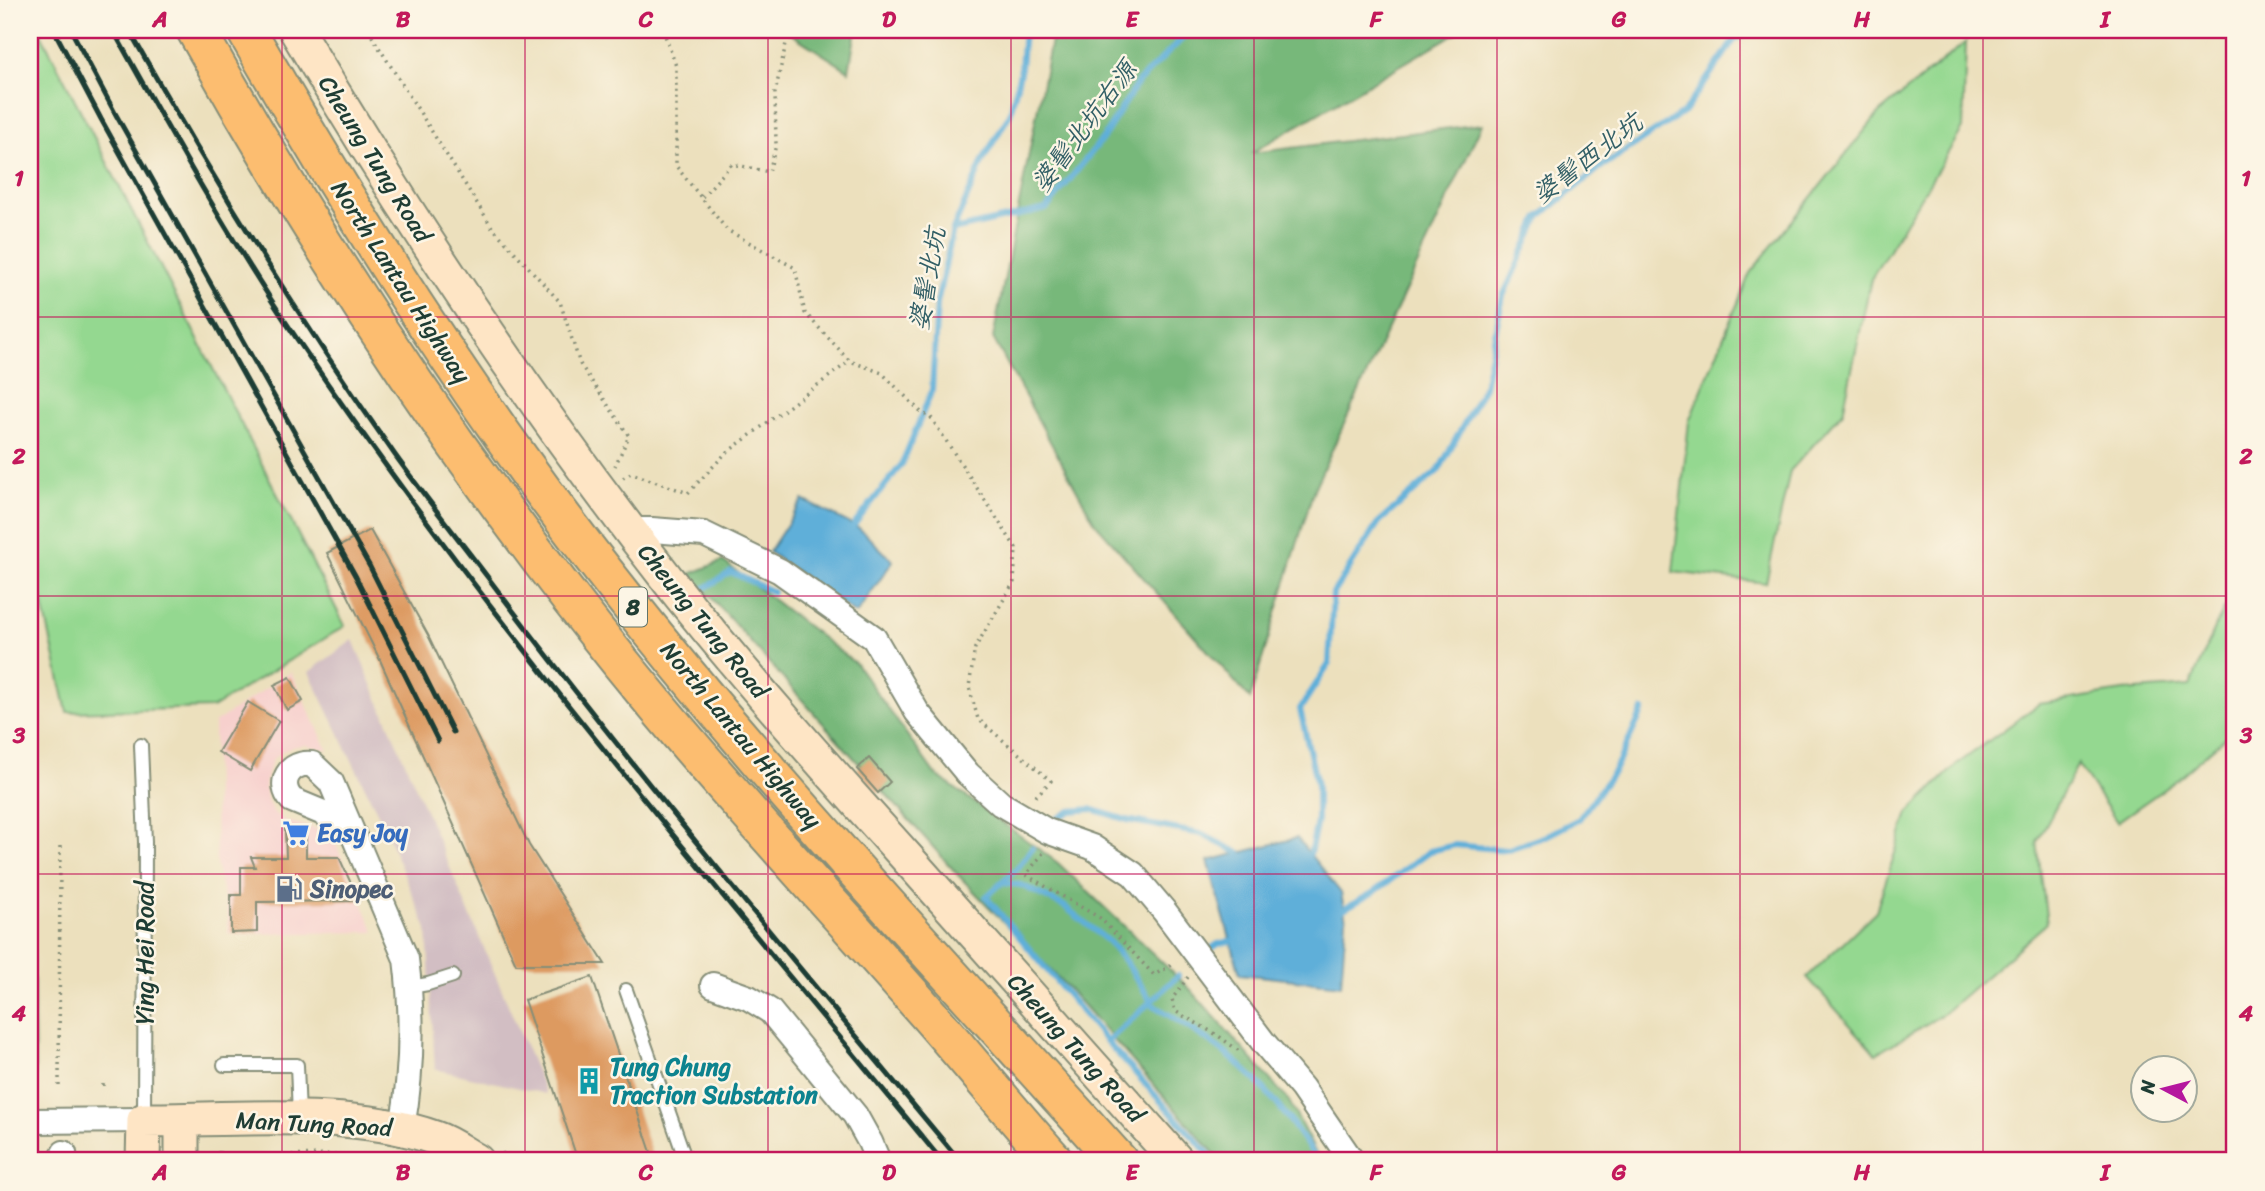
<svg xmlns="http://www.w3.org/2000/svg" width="2265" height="1191" font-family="Sriracha,'LXGW WenKai TC',sans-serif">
<rect width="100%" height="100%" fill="#fcf5e5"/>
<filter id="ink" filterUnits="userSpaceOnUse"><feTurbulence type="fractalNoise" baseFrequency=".0143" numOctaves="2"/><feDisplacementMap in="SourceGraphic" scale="14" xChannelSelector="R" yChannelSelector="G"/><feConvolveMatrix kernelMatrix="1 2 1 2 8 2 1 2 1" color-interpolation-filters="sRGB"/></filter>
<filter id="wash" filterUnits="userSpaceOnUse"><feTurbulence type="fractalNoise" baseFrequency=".00686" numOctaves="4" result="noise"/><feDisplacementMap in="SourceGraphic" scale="28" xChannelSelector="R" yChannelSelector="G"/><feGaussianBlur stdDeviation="1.57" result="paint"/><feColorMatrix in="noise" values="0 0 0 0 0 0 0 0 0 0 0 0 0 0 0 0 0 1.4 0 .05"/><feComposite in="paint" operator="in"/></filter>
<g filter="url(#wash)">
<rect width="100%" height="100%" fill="#ece0bd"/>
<path fill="#f7d0cd" d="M291 672 328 750 306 745 296 746 283 751 273 759 267 774 265 789 268 803 275 814 287 821 323 831 334 840 375 932 228 934V915L216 864 214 723Z"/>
<path fill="#d2bec3" d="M353 640 546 1094 435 1069 427 929 381 820 309 672Z"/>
<path fill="#94d890" stroke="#5a8a62" stroke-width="2" d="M30 30H39L345 626 212 708 67 712 30 547Z
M1966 42 1963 128 1871 279 1843 412 1790 471 1766 583 1673 572 1689 421 1750 273 1879 113Z
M2235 597V729L2174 782 2117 822 2078 764 2037 842 2047 923 1943 1014 1876 1054 1807 977 1876 911 1908 813 1956 765 2039 704 2123 691 2190 686 2223 610Z
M30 883H32L35 1083H30Z"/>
<path fill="#77b87a" stroke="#4b7a57" stroke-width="2" d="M785 30H856L849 71Z
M1053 30H1461L1251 153 1482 124 1314 489 1250 699 1095 523 993 338Z
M723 561 856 664 935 774 1058 863 1191 990 1289 1101 1320 1161H1221L1067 987 958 875 690 574Z"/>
<path fill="#5eafd9" stroke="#3e7686" stroke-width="2" d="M803 500 859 528 893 561 856 614 769 552Z
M1297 838 1341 893 1346 920 1341 985 1240 974 1208 861Z"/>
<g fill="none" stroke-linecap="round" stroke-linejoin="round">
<path stroke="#5eafd9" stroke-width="6" d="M953 230 1046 209 1103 138 1138 82 1191 30
M854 525 902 464 932 390 937 303 953 230 984 158 1010 114 1021 68 1024 30
M705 588 731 572 773 592
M1052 822 1070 811 1091 809 1127 820 1201 834 1239 853
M1032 848 1017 869 986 897 1107 1042 1215 1161
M1310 854 1317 821V785L1300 709 1329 664 1333 593 1379 522 1439 470 1484 387 1503 296 1539 217 1601 167 1684 112 1735 39 1756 30
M1002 883 1021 885 1064 906 1109 942 1127 964 1151 1001
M1344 909 1374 892 1430 851 1455 845 1506 850 1546 836 1579 819 1614 771 1643 710
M1205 953 1218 944 1230 941
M1150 1003C1183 1024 1218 1044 1247 1072 1275 1097 1297 1130 1318 1161
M1107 1042 1178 976"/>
</g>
<g id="blocks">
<path fill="#dd9a61" d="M370 530 428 635 529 845 605 964H516L380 660 327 553Z
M290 677 303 701 287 710 274 685Z
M248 702 279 721 250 771 218 752Z
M869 758 890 782 878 793 857 769Z
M306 828V857H339L359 901 257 902V932L231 933V895H241V867H255L251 857H286L285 829Z
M592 977 654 1161H578L524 1000Z"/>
</g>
</g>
<g filter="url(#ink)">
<use href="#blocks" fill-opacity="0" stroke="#868e78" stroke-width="2"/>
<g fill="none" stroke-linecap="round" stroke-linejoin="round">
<defs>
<path id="lane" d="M141 745 145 842 144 1120
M410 987 428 984 453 976
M626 990 686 1161
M224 1065H297L299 1116"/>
<path id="street" d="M629 530H652L704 534 780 571 874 638 917 712 968 774 1001 804 1047 831 1092 847 1133 874 1165 912 1264 1043 1302 1088 1352 1161
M350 830 333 817 292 800C276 783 290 761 312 764L331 782 406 959C413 1014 412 1072 402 1128
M713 985 749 998 770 1011 855 1115 870 1142 878 1161
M30 1121 144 1120
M64 1153 65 1161"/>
<path id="secondary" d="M296 30C409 221 531 405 668 580 744 676 826 768 908 859 998 960 1087 1061 1177 1161
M182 1120V1161
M143 1161 144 1120C233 1120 351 1108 435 1138 450 1143 463 1153 477 1161"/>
<path id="highway" d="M196 30C320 252 462 466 622 664 720 785 826 898 928 1014 971 1063 1011 1113 1054 1161
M246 30C342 197 444 359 559 513 730 741 928 949 1118 1161"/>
</defs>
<use href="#lane" stroke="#868e78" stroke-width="16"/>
<use href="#street" stroke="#868e78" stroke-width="28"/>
<use href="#secondary" stroke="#868e78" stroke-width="37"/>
<use href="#highway" stroke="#868e78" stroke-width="42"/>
<path stroke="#868e78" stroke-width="3.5" stroke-dasharray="2 5" stroke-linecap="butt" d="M368 30 492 227 560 302 580 364 629 436 615 466
M663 30 676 66V166L727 230 795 268 805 313 850 361 882 373 923 414 930 416 1016 548 1014 582 975 648 969 687 978 719 1051 781 1034 798
M702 197 732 164 769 172 776 145 775 93 789 30
M623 478 631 473 688 493 725 454 850 361
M30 841 35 843
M1043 853 1026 875 1100 918 1154 975 1176 963
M1188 977 1172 999 1175 1011 1217 1035 1242 1053
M103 1084V1089
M59 1086 60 844
M219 1151V1161
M502 1153 515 1161
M278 1156 331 1155 385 1161"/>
<use href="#lane" stroke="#fff" stroke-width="12"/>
<use href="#street" stroke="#fff" stroke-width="24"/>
<use href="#secondary" stroke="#fee5c5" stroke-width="33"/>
<use href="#highway" stroke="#fcbd6f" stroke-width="38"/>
<path stroke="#1f3d34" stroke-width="5" d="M54 30 101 119 356 577 438 741
M71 30 115 113 370 567 453 732
M113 30C171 134 230 240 297 339 492 627 722 893 942 1161
M129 30C211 176 299 319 395 455 425 497 458 538 489 579 639 778 801 969 960 1161"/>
</g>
</g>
<path fill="none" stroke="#c2185b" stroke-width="2" stroke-opacity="0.55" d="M282 30V1161M525 30V1161M768 30V1161M1011 30V1161M1254 30V1161M1497 30V1161M1740 30V1161M1983 30V1161M30 317H2235M30 596H2235M30 874H2235"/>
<defs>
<symbol id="supermarket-bare" viewBox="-9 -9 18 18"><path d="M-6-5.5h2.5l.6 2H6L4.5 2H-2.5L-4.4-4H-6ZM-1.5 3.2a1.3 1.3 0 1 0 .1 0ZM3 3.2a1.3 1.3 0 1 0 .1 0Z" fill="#3f7fe0" stroke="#fcf5e5" stroke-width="2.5" paint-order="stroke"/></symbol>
<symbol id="fuel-bare" viewBox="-9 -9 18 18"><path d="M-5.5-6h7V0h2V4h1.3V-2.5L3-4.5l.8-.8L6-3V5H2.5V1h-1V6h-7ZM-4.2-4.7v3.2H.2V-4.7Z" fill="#5c6f8a" stroke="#fcf5e5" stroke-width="2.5" paint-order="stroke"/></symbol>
<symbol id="building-bare" viewBox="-9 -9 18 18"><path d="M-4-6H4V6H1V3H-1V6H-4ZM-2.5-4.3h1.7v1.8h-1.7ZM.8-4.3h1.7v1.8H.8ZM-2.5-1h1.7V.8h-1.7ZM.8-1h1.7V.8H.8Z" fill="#0f9aa8" stroke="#fcf5e5" stroke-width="2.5" paint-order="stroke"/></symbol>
</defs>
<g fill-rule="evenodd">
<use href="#supermarket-bare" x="277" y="814" width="38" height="38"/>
<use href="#fuel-bare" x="270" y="870" width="38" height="38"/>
<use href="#building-bare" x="570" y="1062" width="38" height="38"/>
</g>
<g text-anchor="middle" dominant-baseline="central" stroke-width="5" stroke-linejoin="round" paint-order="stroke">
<rect fill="#fcf5e5" stroke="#617469" stroke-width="2" x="619" y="587.5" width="28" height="39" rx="5"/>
<g font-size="23" font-weight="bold" fill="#1f3d34">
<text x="633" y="607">8</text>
</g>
<g font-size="24" fill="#1f3d34" stroke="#fcf5e5">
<text transform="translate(375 159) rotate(58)">Cheung Tung Road</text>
<text transform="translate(401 282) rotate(57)">North Lantau Highway</text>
<text transform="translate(703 621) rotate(51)">Cheung Tung Road</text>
<text transform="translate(741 735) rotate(50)">North Lantau Highway</text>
<text transform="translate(145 953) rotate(-90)">Ying Hei Road</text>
<text transform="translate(1076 1048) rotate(48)">Cheung Tung Road</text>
<text transform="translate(314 1124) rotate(3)">Man Tung Road</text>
</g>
<g font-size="24" font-weight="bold" fill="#366cbe" stroke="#fcf5e5" text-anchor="start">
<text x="317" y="833">Easy Joy</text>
</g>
<g font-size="24" font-weight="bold" fill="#4e5e75" stroke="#fcf5e5" text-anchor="start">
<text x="310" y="889">Sinopec</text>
</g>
<g font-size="24" font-weight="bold" fill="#0d838f" stroke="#fcf5e5" text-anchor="start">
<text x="610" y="1067">Tung Chung<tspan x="610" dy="28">Traction Substation</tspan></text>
</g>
<g font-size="26" font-style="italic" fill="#325f66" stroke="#fcf5e5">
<text transform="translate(1084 126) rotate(-53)">婆髻北坑右源</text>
<text transform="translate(1587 158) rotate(-37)">婆髻西北坑</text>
<text transform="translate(927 279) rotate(-80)">婆髻北坑</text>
</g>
</g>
<rect width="2265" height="1191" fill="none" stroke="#fcf5e5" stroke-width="77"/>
<g transform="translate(2164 1089) rotate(277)"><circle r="33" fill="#fcf5e5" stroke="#a4ab9e" stroke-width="2"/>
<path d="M0-5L12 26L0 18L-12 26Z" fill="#b5179e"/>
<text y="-10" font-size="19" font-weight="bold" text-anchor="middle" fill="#1f3d34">N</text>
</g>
<rect x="38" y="38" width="2188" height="1114" fill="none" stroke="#c2185b" stroke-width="2.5"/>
<g font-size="23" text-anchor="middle" font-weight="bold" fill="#c2185b">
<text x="160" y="27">A</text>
<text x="403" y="27">B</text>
<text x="646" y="27">C</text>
<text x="889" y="27">D</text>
<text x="1132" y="27">E</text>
<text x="1376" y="27">F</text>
<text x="1619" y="27">G</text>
<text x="1862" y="27">H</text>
<text x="2105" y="27">I</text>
<text x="19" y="186">1</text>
<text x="2246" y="186">1</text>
<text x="19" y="464">2</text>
<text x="2246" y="464">2</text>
<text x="19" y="743">3</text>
<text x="2246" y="743">3</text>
<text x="19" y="1021">4</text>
<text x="2246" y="1021">4</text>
<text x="160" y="1180">A</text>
<text x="403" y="1180">B</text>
<text x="646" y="1180">C</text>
<text x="889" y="1180">D</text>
<text x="1132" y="1180">E</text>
<text x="1376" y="1180">F</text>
<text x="1619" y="1180">G</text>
<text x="1862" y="1180">H</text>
<text x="2105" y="1180">I</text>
</g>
</svg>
